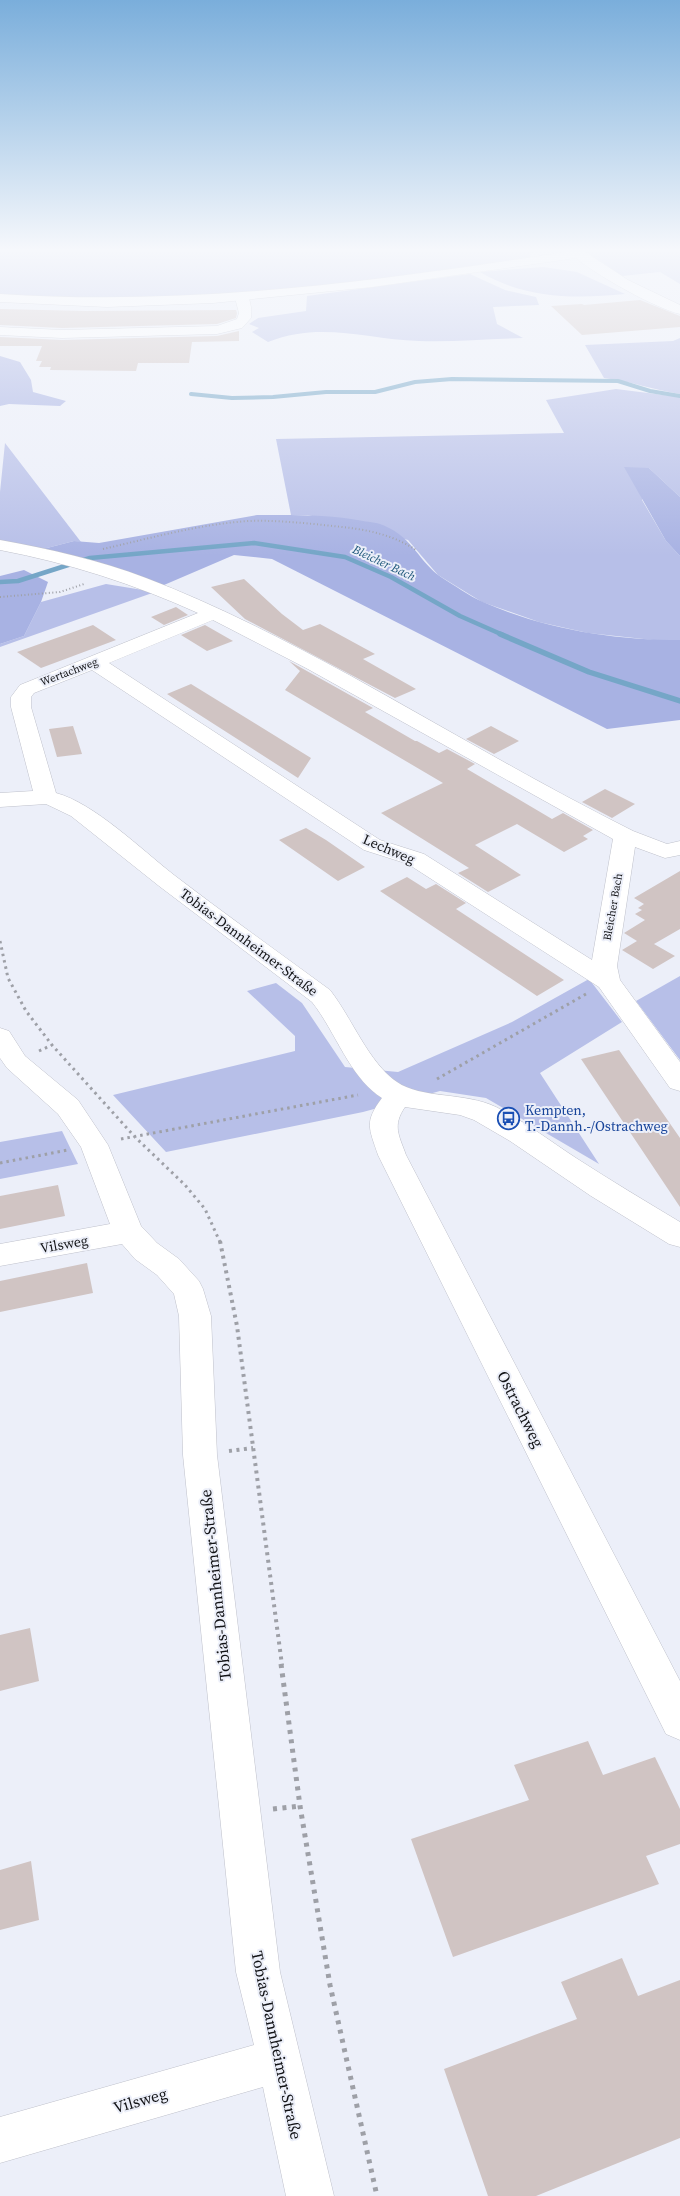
<svg xmlns="http://www.w3.org/2000/svg" width="680" height="2196" font-family="'Source Serif 4',serif">
<rect width="100%" height="100%" fill="#eceff9"/>
<path fill="#b7bfe8" d="M0 248H543L530 254 531 258 311 288 183 300 0 296Z
M580 248H680V284L660 272 622 276Z
M543 267 577 272 625 294C574 299 526 299 480 272Z
M470 274 505 290 536 297 539 305 493 307 497 324 523 338C489 339 454 342 419 341 366 339 320 321 268 342L252 332 259 328 249 324 258 318 306 311 307 296Z
M680 338V394C654 390 630 381 604 378L585 345 673 341Z
M616 389 680 397V497L649 468 642 500 666 541 680 556V640H653L588 633 539 622 482 602 438 575 408 540 308 515H291L276 439 564 433 546 400Z
M5 443 81 542 74 541 43 549 0 543V492Z
M106 584 155 592 0 647V644L24 636 41 602Z
M680 976V1060L636 1001Z
M589 979 622 1022 540 1073 599 1164 486 1098 440 1091 363 1112 166 1152 113 1095 295 1051V1036L247 991 276 983 302 1003 345 1067 398 1072 512 1022Z
M62 1131 78 1164 0 1179V1142Z"/>
<path fill="#a8b2e3" d="M0 356 20 362 31 380 33 392 66 401 60 406 9 404 0 406Z
M624 467 649 468 680 497V556L666 541Z
M257 515C292 515 328 514 363 521 370 522 379 523 385 526 413 538 420 563 441 577 454 585 469 596 483 602 545 629 613 640 680 640V720L607 729 272 559 234 555 164 585 43 549 74 541 99 543Z
M24 570 48 582 41 602 24 636 0 644V576Z"/>
<g fill="none" stroke-linecap="round" stroke-linejoin="round">
<path stroke="#75a6c7" stroke-width="4" d="M191 394 232 398 273 397 326 392H375L415 382 452 379 618 381 650 391 680 396"/>
<path stroke="#75a6c7" stroke-width="4.5" d="M0 582 18 581 90 558 254 543 345 557 391 577 460 616 503 635"/>
<path stroke="#75a6c7" stroke-width="5.5" d="M500 634 589 672 680 701"/>
</g>
<path fill="#d0c4c3" d="M640 300 680 316V327L582 335 551 306 582 304 584 305Z
M0 309 85 311 236 310 237 313 236 318 217 324 62 328 0 325Z
M239 331V341L192 342 189 363H138L136 371 50 370 51 367H39L42 361H36L42 346H0V337L62 340 217 336Z
M244 579 282 614 303 630 320 624 375 654 363 659 416 689 395 698 245 619 211 587Z
M176 607 188 615 164 625 151 617Z
M93 625 116 640 41 668 17 652Z
M205 625 233 641 207 651 181 635Z
M289 661 373 708 365 712 415 741H417L439 753 447 749 475 764 467 769 552 819 563 813 593 830 583 836 588 839 564 852 517 824 475 845 521 875 488 892 458 873 469 868 381 813 443 783 285 690 300 671Z
M191 684 311 758 298 778 167 694Z
M73 726 82 754 57 757 49 729Z
M491 726 519 741 494 754 466 739Z
M605 789 635 804 612 818 582 802Z
M306 828 326 840 365 867 338 881 279 840Z
M680 871V929L654 944 675 956 653 969 622 950 637 941 624 933 645 920 635 914 642 910 638 908 644 904 634 898Z
M407 877 426 889 436 884 466 903 456 909 564 980 537 996 380 891Z
M619 1050 680 1138V1207L581 1059Z
M58 1185 65 1216 0 1229V1196Z
M87 1263 93 1293 0 1312V1281Z
M30 1628 39 1681 0 1691V1635Z
M588 1741 603 1775 655 1757 680 1809V1844L646 1856 659 1884 453 1957 411 1839 529 1800 514 1765Z
M31 1861 39 1920 0 1930V1870Z
M622 1958 638 1996 680 1980V2138L536 2196H488L444 2069 577 2019 561 1982Z"/>
<g fill="none" stroke-linecap="round" stroke-linejoin="round">
<defs>
<path id="minor" d="M242 294 249 298 251 307V318L242 328 217 334 62 338 0 335V327L62 330 217 326 237 319 239 313 235 298Z
M0 540C50 549 99 560 146 578 217 605 284 640 351 676 445 728 537 783 633 831L667 844 680 841V855L665 858 635 847 617 966 620 980 680 1062V1091L670 1088 599 987 408 864 364 850 92 670 34 693 31 697V707L56 793C94 803 142 850 174 875 225 914 278 952 330 990 352 1018 368 1062 397 1082 421 1099 465 1092 496 1107 524 1121 550 1141 576 1158 610 1180 645 1201 680 1222V1247L669 1244 591 1196 510 1141 474 1120 460 1115 405 1107C392 1126 399 1135 406 1155L680 1681V1740L666 1734 378 1155C369 1128 364 1122 382 1098 349 1077 336 1032 312 1002L159 886 71 816 46 804 0 807V793L33 791 11 707V697L20 685 198 613C134 584 69 563 0 550ZM213 620 306 668 613 839 592 960 424 854 380 840 109 663Z
M0 1028 9 1031 25 1056 78 1100 108 1145 141 1226 157 1243 179 1259 199 1281 203 1289 211 1316 217 1455 280 1972 334 2196H286L263 2087 0 2163V2117L254 2045 236 1972 183 1455 179 1316 174 1294 157 1275 135 1259 122 1244 0 1266V1244L110 1224 81 1147 58 1114 7 1068 0 1058Z"/>
<path id="tertiary" d="M579 250 585 254 583 257 372 287 213 303 107 307 0 302V294C196 307 386 280 579 250Z"/>
<path id="secondary" d="M565 248H579L628 280 680 305V314C654 308 582 268 565 248Z"/>
</defs>
<use href="#minor" stroke="#bfc1cb" stroke-width="1"/>
<use href="#tertiary" stroke="#bfc1cb" stroke-width="1"/>
<use href="#secondary" stroke="#bfc1cb" stroke-width="1"/>
<path stroke="#9ea0a7" stroke-width="2" stroke-dasharray="1 2.5" stroke-linecap="butt" d="M103 549C151 538 200 524 249 521 277 520 305 523 333 526 363 529 390 533 416 550
M0 597 60 592 84 584"/>
<path stroke="#9ea0a7" stroke-width="3" stroke-dasharray="2.5 4" stroke-linecap="butt" d="M0 941 8 978 26 1011 52 1045 134 1136 185 1185 205 1209 220 1242
M39 1051 52 1045
M437 1079 586 994
M121 1139 358 1095
M0 1163 68 1150"/>
<path stroke="#9ea0a7" stroke-width="4" stroke-dasharray="3 4.5" stroke-linecap="butt" d="M220 1241 237 1326 282 1665
M229 1451 253 1448"/>
<path stroke="#9ea0a7" stroke-width="5" stroke-dasharray="4 5.5" stroke-linecap="butt" d="M281 1664 300 1806 330 1985 377 2196
M273 1809 300 1806"/>
<use href="#minor" fill="#fff" fill-rule="evenodd"/>
<use href="#tertiary" fill="#fff" fill-rule="evenodd"/>
<use href="#secondary" fill="#fff" fill-rule="evenodd"/>
</g>
<linearGradient id="sky" x2="0" y2="1"><stop stop-color="#7aaedb"/><stop offset="0.45" stop-color="#f6f8fc"/><stop offset="1" stop-color="#f6f8fc" stop-opacity="0"/></linearGradient>
<rect width="680" height="556" fill="url(#sky)"/>
<defs>
<symbol id="bus-ring" viewBox="-11 -11 22 22"><circle r="9.5" fill="#eceff9" stroke="#1a4fb4" stroke-width="1.5"/><path d="M-5-6H5V4H4V6H2V4H-2V6H-4V4H-5ZM-3.5-4V0h7V-4ZM-3.5 1.2v1.5H-2V1.2ZM2 1.2v1.5H3.5V1.2Z" fill="#1a4fb4"/></symbol>
</defs>
<g fill-rule="evenodd">
<use href="#bus-ring" x="496" y="1106" width="25" height="25"/>
</g>
<g text-anchor="middle" dominant-baseline="central" stroke-width="4" stroke-linejoin="round" paint-order="stroke">
<g font-size="11" fill="#121316" stroke="#eceff9">
<text transform="translate(69 672) rotate(-21)">Wertachweg</text>
<text transform="translate(613 907) rotate(-80)">Bleicher Bach</text>
</g>
<g font-size="12" font-style="italic" fill="#1e577a" stroke="#eceff9">
<text transform="translate(384 563) rotate(25)">Bleicher Bach</text>
</g>
<g font-size="14" fill="#121316" stroke="#eceff9">
<text transform="translate(389 849) rotate(23)">Lechweg</text>
<text transform="translate(249 942) rotate(37)">Tobias-Dannheimer-Straße</text>
<text transform="translate(64 1244) rotate(-10)">Vilsweg</text>
</g>
<g font-size="14" fill="#164399" stroke="#eceff9" text-anchor="start">
<text x="525" y="1110">Kempten,<tspan x="525" dy="16">T.-Dannh.-/Ostrachweg</tspan></text>
</g>
<g font-size="16" fill="#121316" stroke="#eceff9">
<text transform="translate(521 1409) rotate(63)">Ostrachweg</text>
<text transform="translate(215 1585) rotate(-96)">Tobias-Dannheimer-Straße</text>
<text transform="translate(277 2045) rotate(78)">Tobias-Dannheimer-Straße</text>
<text transform="translate(140 2100) rotate(-16)">Vilsweg</text>
</g>
</g>
</svg>
